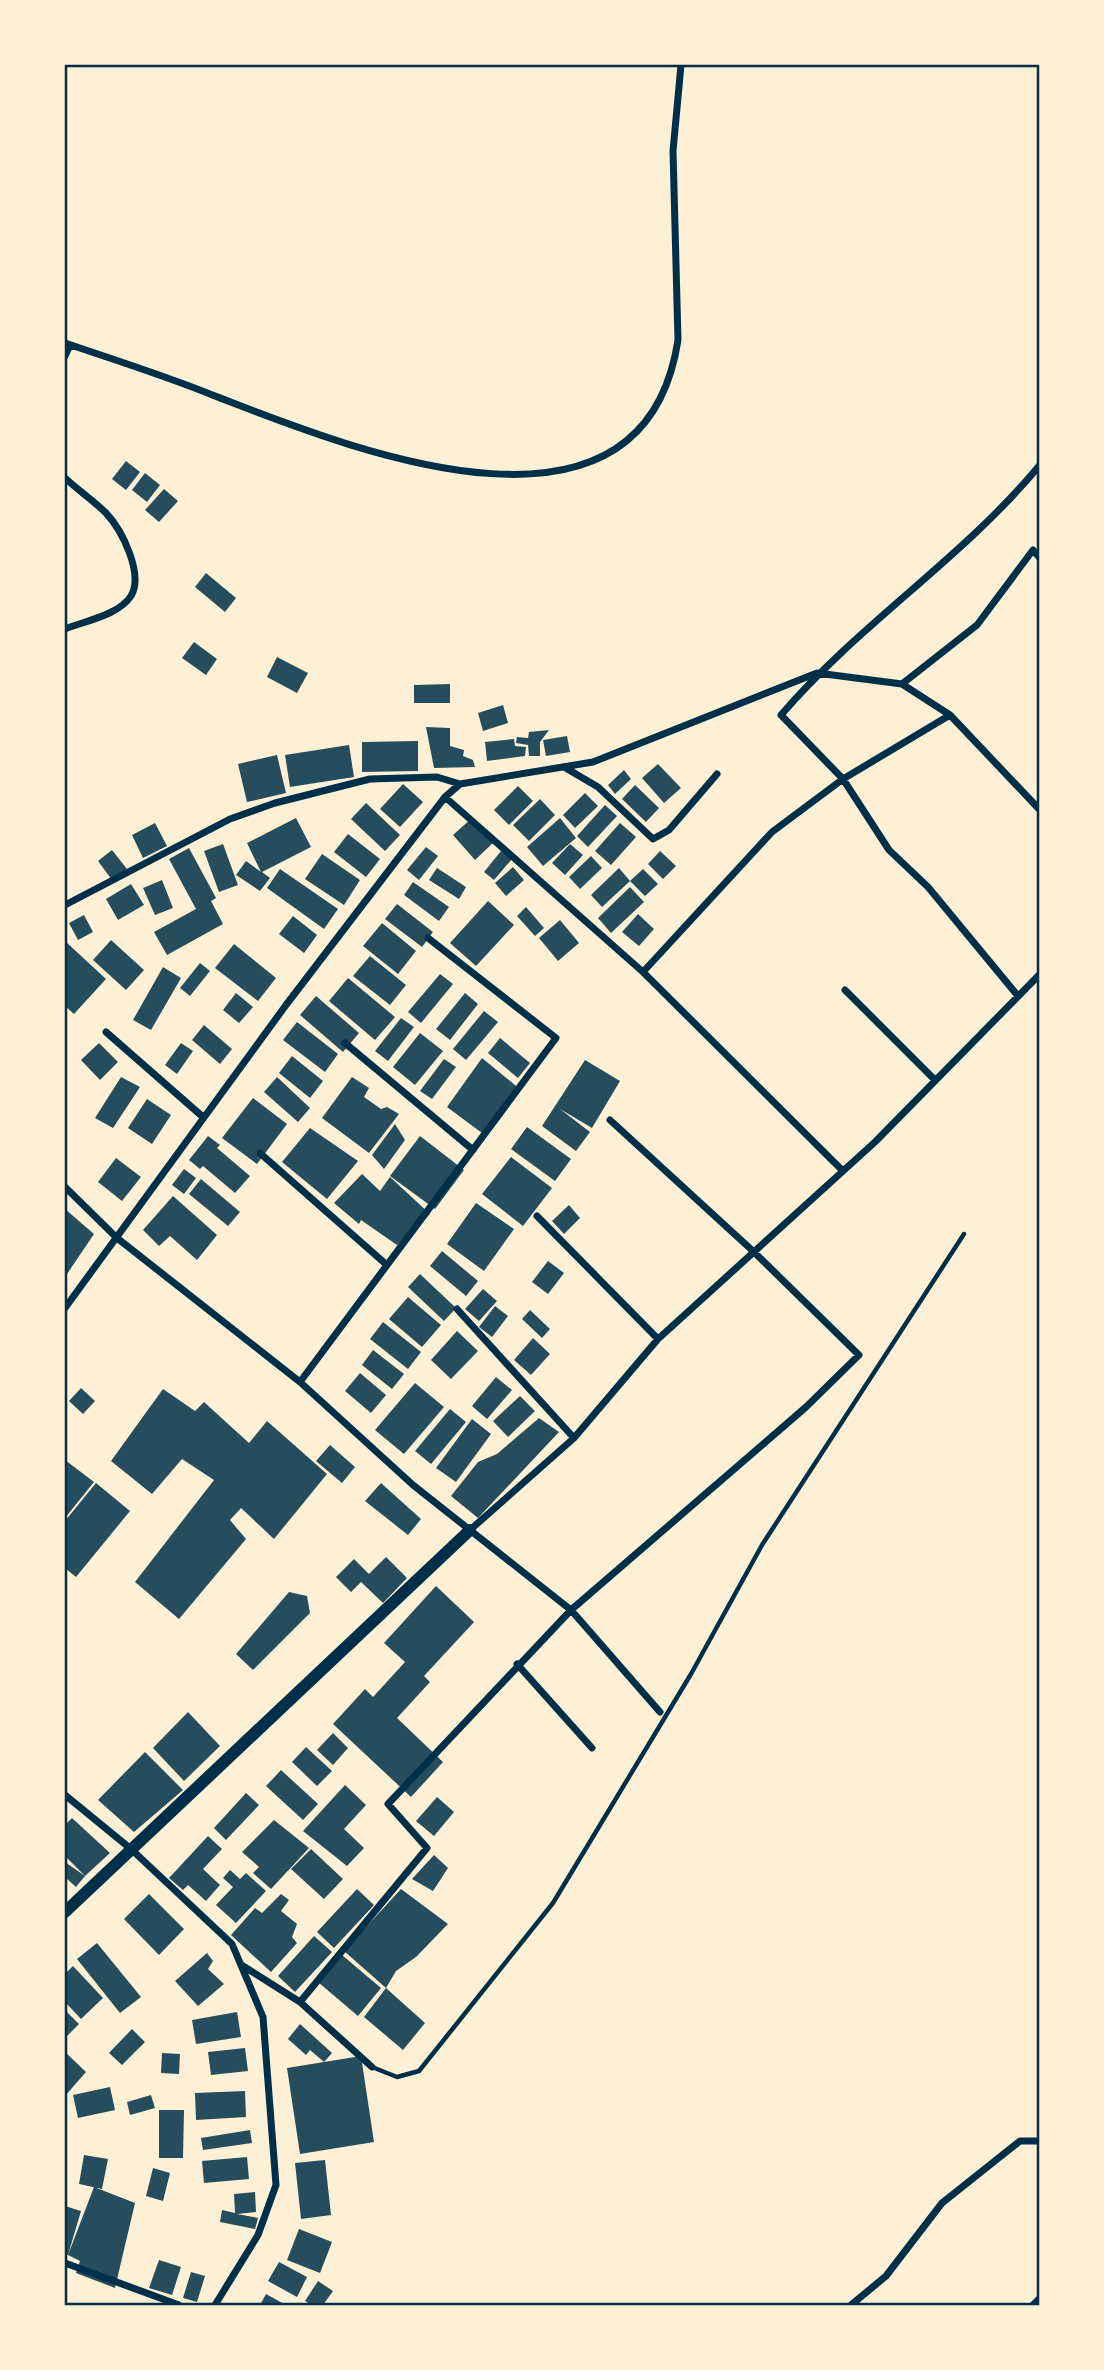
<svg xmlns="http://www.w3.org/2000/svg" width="1104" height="2370" font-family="Mulish,sans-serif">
<rect width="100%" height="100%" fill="#fdf0d5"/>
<path fill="#264d5e" d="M126 461 140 472 126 490 112 479Z
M145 473 160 485 147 502 132 490Z
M164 489 178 501 159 522 145 510Z
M206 573 236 598 225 612 195 587Z
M194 642 217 659 206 675 182 658Z
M277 657 308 673 297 693 267 677Z
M450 684V703H414V685Z
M503 705 508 723 483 731 478 713Z
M426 727 450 728V746L464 750 463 756 473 760 475 767 434 768Z
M549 730 540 742V756H529L528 745 516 743 517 737 528 738 529 732Z
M567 736 570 752 546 756 543 740Z
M514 739 515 746 526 747 525 756 487 761 485 742Z
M418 741V771L362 772V742Z
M349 745 354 777 290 787 285 755Z
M277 755 286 793 247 802 238 764Z
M658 764 681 788 664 803 642 778Z
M624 770 631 779 615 794 608 785Z
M403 784 423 802 400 827 380 809Z
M635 785 659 808 646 822 622 799Z
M518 786 533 801 509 825 494 810Z
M585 793 598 806 575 828 563 815Z
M540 799 555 815 529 841 513 825Z
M366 803 400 835 385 851 351 819Z
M605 805 617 816 588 847 577 836Z
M296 818 311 847 262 872 270 878 260 891 236 875 246 861 261 872 247 843Z
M472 818 494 842 475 860 453 835Z
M560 818 576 838 543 866 527 847Z
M155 823 167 846 143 858 132 835Z
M620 823 636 837 611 865 595 851Z
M348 834 380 859 366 877 334 852Z
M223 844 238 885 219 892 204 851Z
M570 844 583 855 565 875 552 863Z
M426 847 438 856 419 880 407 870Z
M189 848 216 898 211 901 223 924 167 955 154 932 196 909 169 859Z
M112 850 127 869 112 880 98 861Z
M501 851 512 859 494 880 484 872Z
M660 851 676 866 663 879 648 864Z
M322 854 360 880 344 905 305 879Z
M591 856 602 868 580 889 569 877Z
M513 867 524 880 506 896 495 883Z
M437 868 466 887 459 899 429 880Z
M619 868 630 881 602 907 591 895Z
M280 869 338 909 324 929 267 888Z
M643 869 658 884 645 896 630 881Z
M162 880 173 908 155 915 143 888Z
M413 882 449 907 439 921 404 895Z
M131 884 144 905 118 920 106 899Z
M630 887 644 902 611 933 598 918Z
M488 901 514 925 476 966 450 943Z
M397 904 433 932 422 947 385 919Z
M526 907 544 928 535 936 517 916Z
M638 914 654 929 639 946 622 932Z
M84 915 93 932 78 940 69 923Z
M293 916 317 935 304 953 279 934Z
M560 920 579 943 558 961 539 938Z
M382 923 416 951 398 974 363 946Z
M111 940 144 970 126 990 93 960Z
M65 941 106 979 74 1014 65 1006Z
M234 944 276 978 258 1001 215 968Z
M370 956 406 985 390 1005 353 976Z
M200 963 210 971 190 996 180 988Z
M163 967 181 978 151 1030 133 1020Z
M440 974 453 984 421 1023 408 1012Z
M348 978 395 1017 375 1040 329 1001Z
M236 993 253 1007 239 1023 223 1010Z
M465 993 478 1004 450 1040 436 1029Z
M316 996 359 1033 343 1052 300 1015Z
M484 1011 498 1022 466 1060 453 1049Z
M401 1018 414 1027 388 1061 375 1051Z
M297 1022 338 1054 325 1072 283 1040Z
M204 1025 232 1049 220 1064 192 1040Z
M420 1033 443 1051 415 1085 393 1067Z
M500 1038 530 1063 518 1078 488 1053Z
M99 1043 118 1062 100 1080 81 1060Z
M181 1043 193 1051 177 1074 165 1065Z
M292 1056 323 1081 310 1098 279 1073Z
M482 1058 521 1090 486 1136 447 1107Z
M444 1059 456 1067 432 1099 420 1091Z
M585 1060 620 1081 592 1128 560 1109 590 1132 576 1151 542 1126Z
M121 1077 140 1087 113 1128 95 1118Z
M277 1077 310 1108 298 1122 264 1092Z
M352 1077 369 1088 364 1097 381 1109 387 1107 399 1114 369 1153 322 1118Z
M253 1098 287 1124 257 1164 222 1138Z
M147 1099 171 1115 152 1144 128 1128Z
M395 1124 405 1140 384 1169 372 1155Z
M527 1127 571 1159 555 1181 511 1149Z
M310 1128 358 1161 327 1199 282 1162Z
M208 1136 220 1145 217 1148 250 1176 235 1193 203 1166 200 1169 189 1160Z
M420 1136 464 1170 435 1209 390 1176Z
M511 1157 552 1188 523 1226 482 1194Z
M116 1158 141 1177 122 1201 98 1182Z
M184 1169 196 1178 184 1194 172 1185Z
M362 1174 380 1191 390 1177 430 1214 397 1245 361 1220 359 1224 334 1203Z
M201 1179 240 1212 228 1226 189 1194Z
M173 1196 217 1235 197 1260 170 1236 159 1246 143 1230Z
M476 1203 514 1229 484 1271 447 1244Z
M569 1205 580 1218 564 1234 552 1221Z
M65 1209 94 1234 67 1274 65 1273Z
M442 1251 478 1281 466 1296 430 1266Z
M548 1261 564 1273 548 1294 532 1282Z
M420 1274 456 1308 444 1321 408 1287Z
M483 1289 497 1301 479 1321 465 1309Z
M408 1297 441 1325 422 1347 389 1319Z
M495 1306 508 1316 492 1337 479 1327Z
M530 1310 550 1329 542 1338 522 1319Z
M383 1322 421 1352 408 1369 370 1339Z
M457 1331 478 1351 451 1379 431 1360Z
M533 1338 550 1354 531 1375 514 1360Z
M373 1350 404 1374 392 1389 362 1365Z
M360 1373 386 1395 371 1413 345 1391Z
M496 1377 512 1390 487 1419 472 1406Z
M415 1383 444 1407 404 1454 375 1430Z
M81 1388 95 1401 83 1414 69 1401Z
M163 1389 195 1411 204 1402 249 1443 267 1421 327 1474 274 1539 241 1508 230 1520 246 1539 179 1619 135 1582 214 1480 182 1459 152 1494 111 1461Z
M520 1396 535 1411 508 1437 493 1421Z
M450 1409 466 1422 431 1464 415 1451Z
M539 1418 559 1432 478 1518 451 1496 478 1462 497 1454Z
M472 1419 491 1434 456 1482 436 1468Z
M330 1445 355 1467 342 1483 316 1461Z
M65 1460 94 1482 65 1518Z
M96 1483 130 1511 76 1577 65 1568V1521Z
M381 1483 421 1519 408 1535 365 1501Z
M386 1557 407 1578 383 1603 361 1582 351 1592 336 1577 354 1559 369 1574Z
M436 1586 474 1622 424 1676 430 1682 397 1718 443 1762 411 1797 333 1724 365 1689 373 1697 405 1662 384 1643Z
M289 1592 307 1596 310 1613 253 1670 236 1654Z
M188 1712 220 1746 184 1781 153 1748Z
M333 1733 348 1748 333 1765 317 1750Z
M306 1747 332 1771 317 1786 292 1762Z
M145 1752 183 1790 134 1832 98 1800Z
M281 1770 318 1804 303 1820 266 1786Z
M345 1785 366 1805 344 1829 364 1848 347 1866 303 1831Z
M246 1793 259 1805 226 1840 214 1828Z
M437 1797 454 1812 434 1836 416 1821Z
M72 1818 110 1853 85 1876 65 1856V1825Z
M274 1820 309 1848 271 1889 253 1873 259 1867 242 1852Z
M208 1836 222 1849 203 1869 220 1885 206 1901 188 1885 183 1890 169 1878Z
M311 1849 343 1879 324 1899 291 1869Z
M434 1855 448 1868 433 1891 412 1879Z
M65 1862 85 1876 76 1887 65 1877Z
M230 1870 240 1879 246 1873 266 1891 236 1923 216 1905 233 1887 223 1878Z
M357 1889 374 1905 334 1948 317 1932Z
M401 1889 448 1924 416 1957 396 1971 386 1988 344 1951Z
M149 1894 184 1929 159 1955 124 1919Z
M281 1894 289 1900 281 1911 297 1924 292 1937 297 1943 271 1972 231 1935 255 1908 262 1913Z
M314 1936 332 1952 295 1992 278 1976Z
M97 1943 141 1997 120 2013 77 1959Z
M207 1953 213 1961 208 1969 224 1984 198 2006 175 1981Z
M342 1955 381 1988 358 2016 318 1982Z
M73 1966 103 1998 81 2019 65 2002V1974Z
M386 1988 425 2023 403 2050 364 2017Z
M65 2010 79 2024 65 2038Z
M237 2012 241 2037 196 2044 192 2020Z
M300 2024 332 2053 324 2062 310 2050 306 2055 288 2039Z
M132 2029 145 2042 122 2065 109 2053Z
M245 2048 248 2071 211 2075 208 2052Z
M65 2052 86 2072 65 2096Z
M162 2053 180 2054 179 2074 161 2073Z
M361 2056 374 2142 300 2154 287 2068Z
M110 2087 115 2110 78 2118 73 2095Z
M245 2091 246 2117 196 2120 195 2093Z
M151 2095 155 2108 130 2115 127 2102Z
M159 2110H184L183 2158H159Z
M250 2130 252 2143 203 2150 201 2138Z
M84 2155 108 2159 102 2189 79 2184Z
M247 2157 249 2179 204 2183 202 2161Z
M325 2160 331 2215 301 2219 295 2163Z
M153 2168 170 2173 163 2201 146 2196Z
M94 2187 135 2203 115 2288 76 2273 80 2261 68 2255Z
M255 2192 256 2212 237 2214 258 2218 255 2229 220 2222 222 2210 235 2213 234 2194Z
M65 2206 81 2211 68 2255 65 2254Z
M299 2229 332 2242 320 2273 287 2260Z
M159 2260 181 2267 172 2295 149 2288Z
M279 2262 307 2277 297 2297 268 2281Z
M191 2272 205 2276 197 2302 183 2298Z
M318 2281 333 2291 323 2305H312L305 2301Z
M266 2294 286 2305H260Z"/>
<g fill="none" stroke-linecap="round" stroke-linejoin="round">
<path stroke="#003049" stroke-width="4.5" d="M372 2067 397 2077 419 2071 553 1903 691 1674 762 1545 964 1234"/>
<path stroke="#003049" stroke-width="7" d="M65 343C115 360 166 376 215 396 347 447 643 569 678 340L673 151 681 65
M65 356 70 345
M65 478C78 490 94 501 106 513 122 530 144 574 131 596 119 615 85 621 65 629
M902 684 950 715 1039 809
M564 767 598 787 653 839 669 830 717 774
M445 797 643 972 843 1171
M65 905 230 819 275 803 370 779 437 777 460 784
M643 972 772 832 843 779 950 715
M845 990 935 1080
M1018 996 928 887 889 850 843 779 781 715C859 624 963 558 1039 466
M106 1032 203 1117
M345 1043 473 1150
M260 1153 387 1265
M65 1187 117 1238 300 1382 413 1485 571 1610 660 1712
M537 1216 658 1339
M65 1308 286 1005 445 797 460 784 593 762 817 673 902 684 977 625 1033 550 1039 557
M457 1309 574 1438
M300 1382 556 1038 428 938
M470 1530 574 1438 658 1339 875 1142 1039 975
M517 1664 592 1748
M65 1795 131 1849 232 1944 263 2017 276 2185 258 2235 215 2305
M243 1966 300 2002 372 2067
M300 2002 427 1848 388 1804 571 1610 806 1407 859 1355 754 1252 610 1120
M65 2263 179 2305
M851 2305 886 2276 942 2203 1020 2141H1039
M1033 2305 1039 2299"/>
<path stroke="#003049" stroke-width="12" d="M65 1912 470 1530"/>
</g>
<rect width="1104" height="2370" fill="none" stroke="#fdf0d5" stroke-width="133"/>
<rect x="66" y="66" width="972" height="2238" fill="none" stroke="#003049" stroke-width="2.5"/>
</svg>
